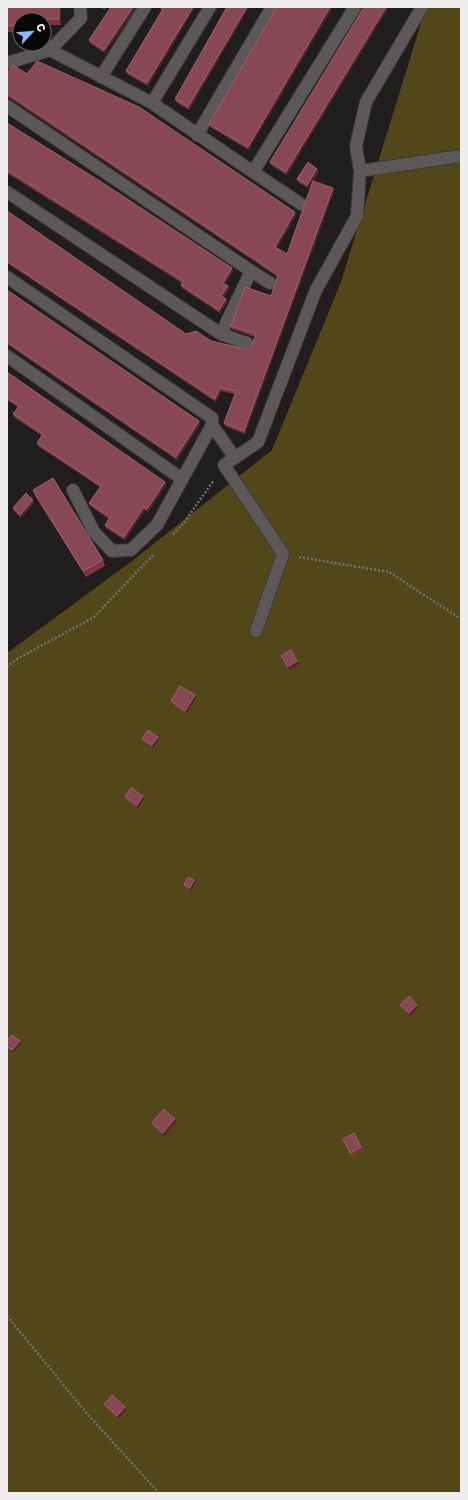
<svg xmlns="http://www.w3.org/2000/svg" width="468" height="1500" font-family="'Golos Text',sans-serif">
<rect width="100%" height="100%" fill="#201e1d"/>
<path fill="#514719" d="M426 7H461V1493H7V653L132 561 272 450 341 282Z"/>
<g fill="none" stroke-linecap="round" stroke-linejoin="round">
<defs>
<path id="lane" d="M50 50 81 18 80 7
M7 63 50 50 152 103 210 7
M101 77 145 7
M152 103 253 172 355 7
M7 106 251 271 270 283
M197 135 272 7
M360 171 461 156
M253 172 301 204
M7 192 221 334 251 271
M7 277 212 418V425L157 525 131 550 112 551 94 532 73 490
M221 334 247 343
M7 356 182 479
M212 425 235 458
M256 631 283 554 224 465 258 442 316 290 357 216 360 171 356 146 366 102 422 7"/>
</defs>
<use href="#lane" stroke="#3c3a3a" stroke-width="14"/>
<path stroke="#737170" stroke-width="2.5" stroke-dasharray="2 2" stroke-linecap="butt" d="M173 534 183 524 214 480
M299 557 389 572 461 619
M7 667 17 659 94 617 153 555
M7 1316 89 1416 159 1493"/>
<use href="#lane" stroke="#5c5857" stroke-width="12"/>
</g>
<path fill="#7c3441" d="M7 7H61V25H48V32H44V20H20V32H7Z
M100 7H107L105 10Z
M111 7 105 53 90 43 89 40Z
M158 7H195L148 86 127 74 126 71 162 10Z
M227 7H249L189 110 176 102 175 99Z
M277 7 249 150 210 127 209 124Z
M364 7 287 175 271 165 270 162Z
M7 74H27L296 215 277 248 287 254 333 188 334 191 245 434 225 426 224 423 235 394 221 391 216 402 7 263V211L186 334 211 341 250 350 255 337 232 329 231 326 271 296 278 277 7 96Z
M7 123 232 268 233 271 225 284 228 286 229 289 223 298 226 299 227 302 220 313 182 288 181 285 182 283 7 173Z
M317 169 319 172 308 188 298 182 297 179Z
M7 290 199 421 200 424 177 460 7 344Z
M7 372 165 482 166 485 148 512 145 510 125 540 106 528 105 525 109 519 90 506 89 503 100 487 38 446 37 443 42 436 14 417 13 414 18 407 7 400Z
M33 490 103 560 105 566 86 577 35 496Z
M34 503 21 518 14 511 13 508Z
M281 656 299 664 289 670 282 659Z
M196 698 186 714 172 704 171 701Z
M142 739 159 740 153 748 144 742Z
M143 796 144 799 138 808 126 800 125 797Z
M195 883 191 891 185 888 184 885Z
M400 1005 418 1008 410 1016 402 1008Z
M7 1041 21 1044 13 1053 7 1048Z
M176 1122 164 1136 153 1126 152 1123Z
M343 1139 361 1147 362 1150 351 1156Z
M104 1404 125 1407 126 1410 118 1419 106 1407Z"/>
<path fill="#52232b" d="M59 7H61V25L59 19Z
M104 7H107L105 10Z
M133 7H137L105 53 104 50Z
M193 7H195L148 86 147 83Z
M247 7H249L189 110 188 107Z
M330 7H333L249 150 248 147Z
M386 7H389L287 175 286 172Z
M46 19 48 25V32L46 27Z
M317 169 319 172 308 188 307 185Z
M333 188 334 191 245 434 244 431Z
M295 212 296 215 276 250 275 247Z
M232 268 233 271 224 286 223 283Z
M228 286 229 289 222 299 221 296Z
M226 299 227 302 220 313 219 310Z
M220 388 221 391 216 402 215 399Z
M199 421 200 424 177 460 176 457Z
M165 482 166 485 148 512 147 509Z
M33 500 34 503 21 518 20 515Z
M144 507 145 510 125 540 124 537Z
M297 661 299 664 289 670 288 667Z
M195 695 196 698 186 714 185 711Z
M158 737 159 740 153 748 152 745Z
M143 796 144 799 138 808 137 805Z
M194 880 195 883 191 891 190 888Z
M417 1005 418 1008 410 1016 409 1013Z
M20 1041 21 1044 13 1053 12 1050Z
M175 1119 176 1122 164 1136 163 1133Z
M125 1407 126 1410 118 1419 117 1416Z"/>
<path fill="#884853" stroke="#98626c" d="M7 7H59V19H46V27H44V20H20V26H7Z
M111 7H133L104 50 89 40Z
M164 7H193L147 83 126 71Z
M227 7H247L188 107 175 99Z
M277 7H330L248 147 209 124Z
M364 7H386L286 172 270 162Z
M37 61 139 107 295 212 275 247 287 254 313 181 333 188 244 431 224 423 236 391 220 388 215 399 7 261V211L186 334 196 331 211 341 250 350 256 334 231 326 245 287 271 296 278 275 7 93V74L13 65 27 74Z
M7 123 103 183 232 268 223 283 228 286 221 296 226 299 219 310 181 285 183 281 7 170Z
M308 162 317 169 307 185 297 179Z
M7 290 199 421 176 457 7 342Z
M7 372 165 482 147 509 144 507 124 537 105 525 110 517 89 503 101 486 37 443 43 434 13 414 19 406 7 398Z
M53 478 103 560 83 571 33 490Z
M26 493 33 500 20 515 13 508Z
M291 650 297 661 288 667 281 656Z
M180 686 195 695 185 711 171 701Z
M148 730 158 737 152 745 142 739Z
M131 788 143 796 137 805 125 797Z
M188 877 194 880 190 888 184 885Z
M409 996 417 1005 409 1013 400 1005Z
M12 1035 20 1041 12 1050 7 1046V1041Z
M164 1109 175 1119 163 1133 152 1123Z
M354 1133 361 1147 350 1153 343 1139Z
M112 1395 125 1407 117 1416 104 1404Z"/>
<rect width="468" height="1500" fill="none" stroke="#efeded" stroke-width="16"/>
<g transform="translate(32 32) rotate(64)"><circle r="19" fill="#090808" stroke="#656464"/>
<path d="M0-3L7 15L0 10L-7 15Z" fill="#90b8fd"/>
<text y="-6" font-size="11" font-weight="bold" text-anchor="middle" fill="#efeded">С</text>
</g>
</svg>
